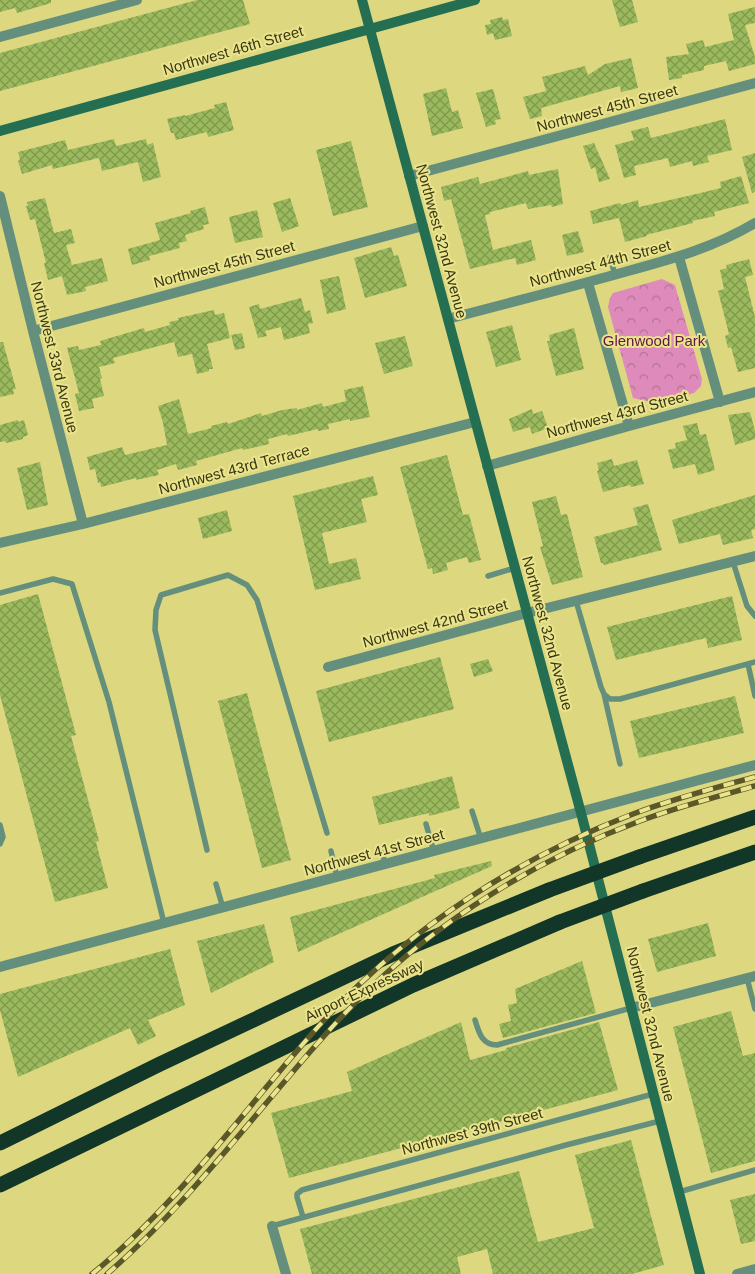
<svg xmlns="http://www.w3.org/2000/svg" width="755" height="1274" font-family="Helvetica,sans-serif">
<defs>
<pattern id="park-crowns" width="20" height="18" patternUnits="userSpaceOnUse" patternTransform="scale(1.25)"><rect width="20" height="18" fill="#de8aba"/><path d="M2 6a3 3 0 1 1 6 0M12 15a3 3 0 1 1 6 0" fill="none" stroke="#b57296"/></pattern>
<pattern id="building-cross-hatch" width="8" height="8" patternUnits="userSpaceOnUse" patternTransform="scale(1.25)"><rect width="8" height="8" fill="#9aba5d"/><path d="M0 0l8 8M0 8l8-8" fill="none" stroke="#7f984b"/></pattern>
</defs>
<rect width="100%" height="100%" fill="#ddd780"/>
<path fill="url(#park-crowns)" d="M662 279 675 285 702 379 701 386 694 393 665 401 655 403 633 398 608 307 610 298 613 293Z"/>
<path fill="url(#building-cross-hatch)" d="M0 0H51V3L17 13 15 8 0 12Z
M197 0H243L250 24 0 91V53Z
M612 0H632L638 22 620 27Z
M755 7V23L745 25 755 57V64L729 71 726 61 704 66V70L682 75V78L669 80 666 57 689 54 686 44 703 40 705 47 734 40 728 14Z
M502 17 503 20 508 19 512 36 495 40 493 33 487 35 485 25 491 24 490 20Z
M631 58 638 88 621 92 620 86 541 108 542 116 530 119 523 97 546 91 542 77 585 66 588 75 605 64Z
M446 88 452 112 458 110 463 128 432 136 423 94Z
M493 89 501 119 495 120 496 124 486 127 476 93Z
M226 102 234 130 208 137 207 132 176 140 174 133H171L167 119 185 115V116L215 108 214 105Z
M725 119 732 150 707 156 709 162 693 166 692 161 670 167 668 158 634 166 636 175 624 178 615 145 634 140 631 131 648 127 651 138Z
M114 139 116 146 146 139 147 145 153 143 161 177 143 182 138 162 102 171 99 158 53 169 52 165 22 174 18 161 20 160 18 152 65 140 68 150Z
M351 141 368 207 333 216 316 150Z
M594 143 610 179 599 182 595 167 591 169 583 146Z
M755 153V192L752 193 742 157Z
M558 169 563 204 552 207 551 205 528 209 526 203 490 212V214L485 215 493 250 531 240 536 260 517 265 515 258 470 269 451 199 444 201 441 187 478 177 480 184 528 171 529 175Z
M741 176 749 203 714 212 715 216 692 221 693 223 646 235 647 236 625 242 619 218 593 224 590 211 620 203 621 205 638 200 639 207 692 195 721 188 720 182Z
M45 198 54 233 71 229 75 243 66 245 72 265 102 258 108 281 85 287 86 291 67 295 62 276 48 280 44 263H46L35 219 30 220 26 206H28L27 202Z
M290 198 299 226 282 232 273 203Z
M205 207 209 224 203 225 204 229 185 235 187 241 179 243 180 248 149 256 150 260 132 265 128 249 160 240 155 223 191 213 190 211Z
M257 210 263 237 235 243 229 217Z
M578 231 584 252 567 256 562 235Z
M391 247 394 256 398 255 407 286 365 298 354 258Z
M749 259 753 275 745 277 755 317V368L738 372 731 347 728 348 725 336 729 334 718 291 724 289 720 270 727 268 726 265Z
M339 276 346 309 327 314 320 280Z
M301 298 305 312 310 310 313 323 308 324 310 333 284 340 281 327 265 331 267 336 258 338 249 307 259 304 260 309Z
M214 310 215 315 224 313 230 338 207 344 213 369H209V371L197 374 192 354 178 357 174 342 113 358 115 363 99 367 102 378 100 379 104 396 92 399 94 408 79 411 75 394 79 393 67 348 78 346 79 350 101 345 100 341 144 328 145 332 170 325 169 322 179 320 178 318Z
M512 325 521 360 496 367 486 332Z
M574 328 584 369 556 376 547 341H550L549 335Z
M242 333 245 348 235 350 231 335Z
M405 336 413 366 384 374 375 343Z
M0 342H3L16 389H13L14 394 0 397Z
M363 386 370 417 350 421V419L328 424 329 429 318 431V429L288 436 287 434 268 439 269 444 243 450 242 448 196 461 197 465 178 470 176 464 157 470 159 475 136 480V478L101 487 100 482 98 483 95 469 90 470 87 457 122 447 125 455 167 445 163 423 158 406 179 399 188 434 212 428 211 426 227 422 228 424 261 413 262 416 282 410 297 408V410L322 403 323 407 346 401 344 390Z
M532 409 533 414 542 411 548 428 532 434 530 427 513 432 509 419Z
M750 412 755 431V439L735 445 728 415Z
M18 420V422L24 420 28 435 23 437V439L6 443 5 441 0 442V425Z
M697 423 700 435 706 434 715 470 698 475 695 464 673 469 668 450 676 448 675 443 687 440 683 426Z
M447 455 463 515 469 514 481 560 469 563 467 557 446 563 448 570 433 574 432 568 428 569 400 467Z
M612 459 614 466 637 460 644 484 631 487 630 485 603 492 597 471 599 470 597 463Z
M40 462 48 505 27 510 17 468Z
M373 476 378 495 361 499 367 522 322 533 329 564 356 558 361 579 315 590 293 496Z
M755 495V529L751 530 753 538 723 545 720 534 679 544 672 520Z
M556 496 561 515 567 514 583 577 552 585 540 547 543 546 532 502Z
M648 504 662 550 604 565 603 563H601L594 537 638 525 633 508Z
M227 510 232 531 203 539 198 518Z
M38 594 76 735 71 736 99 841 96 842 108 888 55 902 0 695V605Z
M732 596 742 640 708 648 706 638 616 660 607 627Z
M440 657 454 709 329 742 316 691Z
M488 659 493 671 474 677 470 664Z
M247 693 291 860 262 868 218 701Z
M735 696 744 733 639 758 630 721Z
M452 776 460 808 429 816V813L379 825 372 797Z
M491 861 492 866 298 952 290 917 435 878 434 875Z
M708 923 716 956 657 972 648 939Z
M264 924 274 962 211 993 197 941Z
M170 949 185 1005 148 1020 156 1036 138 1045 130 1028 18 1077 0 1010V994Z
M582 961 596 1013 503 1038 499 1024 511 1021 508 1005 517 1003 515 989Z
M731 1011 743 1056 755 1053V1161L711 1173 673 1027Z
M461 1022 470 1060 506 1050V1048L599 1022 618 1090 289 1178 271 1113 352 1091 347 1072Z
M631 1140 664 1265 632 1274H493L487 1249 457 1257 461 1274H312L300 1229 519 1171 538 1242 594 1228 575 1155Z
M755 1194V1241L741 1244 730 1200Z"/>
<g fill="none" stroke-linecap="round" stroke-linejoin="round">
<path stroke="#648f7c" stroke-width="5.5" d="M610 257 615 275
M733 562 747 606 755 616
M488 576 515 568
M0 593 53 579 72 584 109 702 164 923
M576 601 601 687 604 694 610 699H620L755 662
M748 664 755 696
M604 694 620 764
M472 811 481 839
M426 824 434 852
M0 825 3 837 0 844
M383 847 384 865
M207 850 155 630 156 610 161 595 228 575 247 585 257 600 327 833
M331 851 337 877
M216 884 223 908
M747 978 755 1009
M475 1020C479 1033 482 1045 497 1045L631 1008
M679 1192 755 1170
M303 1217 297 1197V1194L302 1190 653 1094
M272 1226 566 1145 660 1121"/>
<path stroke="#648f7c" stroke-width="10" d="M0 37 137 0
M409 176 755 83
M0 196 33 331 83 524
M679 257 720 402
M588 283 629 426
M448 319C508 303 568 288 628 271 672 259 715 247 755 223
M33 331 423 226
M487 466 629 426 755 392
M0 543 83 524 475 422
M328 667 527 613 755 556
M0 967 755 765
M631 1008 755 976
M272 1226 286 1274
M737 1274 755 1269"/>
<path stroke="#246e52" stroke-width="10" d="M362 0 581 813 700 1274
M0 131 475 0"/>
<path stroke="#123729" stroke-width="15" d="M639 857 755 817
M643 891 755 852
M0 1143 160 1064 393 954 549 890
M0 1185 413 985 560 922"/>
<defs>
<path id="rail" d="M92 1274C183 1200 248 1103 327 1017 411 927 518 858 633 814 673 799 714 788 755 777
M107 1274C193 1200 258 1108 334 1025 417 934 524 864 640 821 677 807 716 797 755 786"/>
</defs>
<use href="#rail" stroke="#5a5728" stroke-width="5.5"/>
<use href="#rail" stroke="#eae48d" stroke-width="4" stroke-dasharray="11" stroke-linecap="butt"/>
<path stroke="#123729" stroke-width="15" d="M549 890 639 857
M560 922 643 891"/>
</g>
<g text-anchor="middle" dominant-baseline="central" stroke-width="4" stroke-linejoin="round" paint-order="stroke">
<g font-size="15" fill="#393712" stroke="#eae48d">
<text transform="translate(233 50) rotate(-16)">Northwest 46th Street</text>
<text transform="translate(607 108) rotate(-15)">Northwest 45th Street</text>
<text transform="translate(442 241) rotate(75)">Northwest 32nd Avenue</text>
<text transform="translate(600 263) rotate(-15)">Northwest 44th Street</text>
<text transform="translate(224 264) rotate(-15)">Northwest 45th Street</text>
<text transform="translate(55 357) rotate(76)">Northwest 33rd Avenue</text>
<text transform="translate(617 414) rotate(-15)">Northwest 43rd Street</text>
<text transform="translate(234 469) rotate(-15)">Northwest 43rd Terrace</text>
<text transform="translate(435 623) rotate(-15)">Northwest 42nd Street</text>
<text transform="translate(548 633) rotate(75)">Northwest 32nd Avenue</text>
<text transform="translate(374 852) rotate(-15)">Northwest 41st Street</text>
<text transform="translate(364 990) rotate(-25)">Airport Expressway</text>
<text transform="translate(651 1024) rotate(76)">Northwest 32nd Avenue</text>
<text transform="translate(472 1131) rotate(-15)">Northwest 39th Street</text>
</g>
<g font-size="15" fill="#641549" stroke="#eae48d">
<text x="654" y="340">Glenwood Park</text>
</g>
</g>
</svg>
